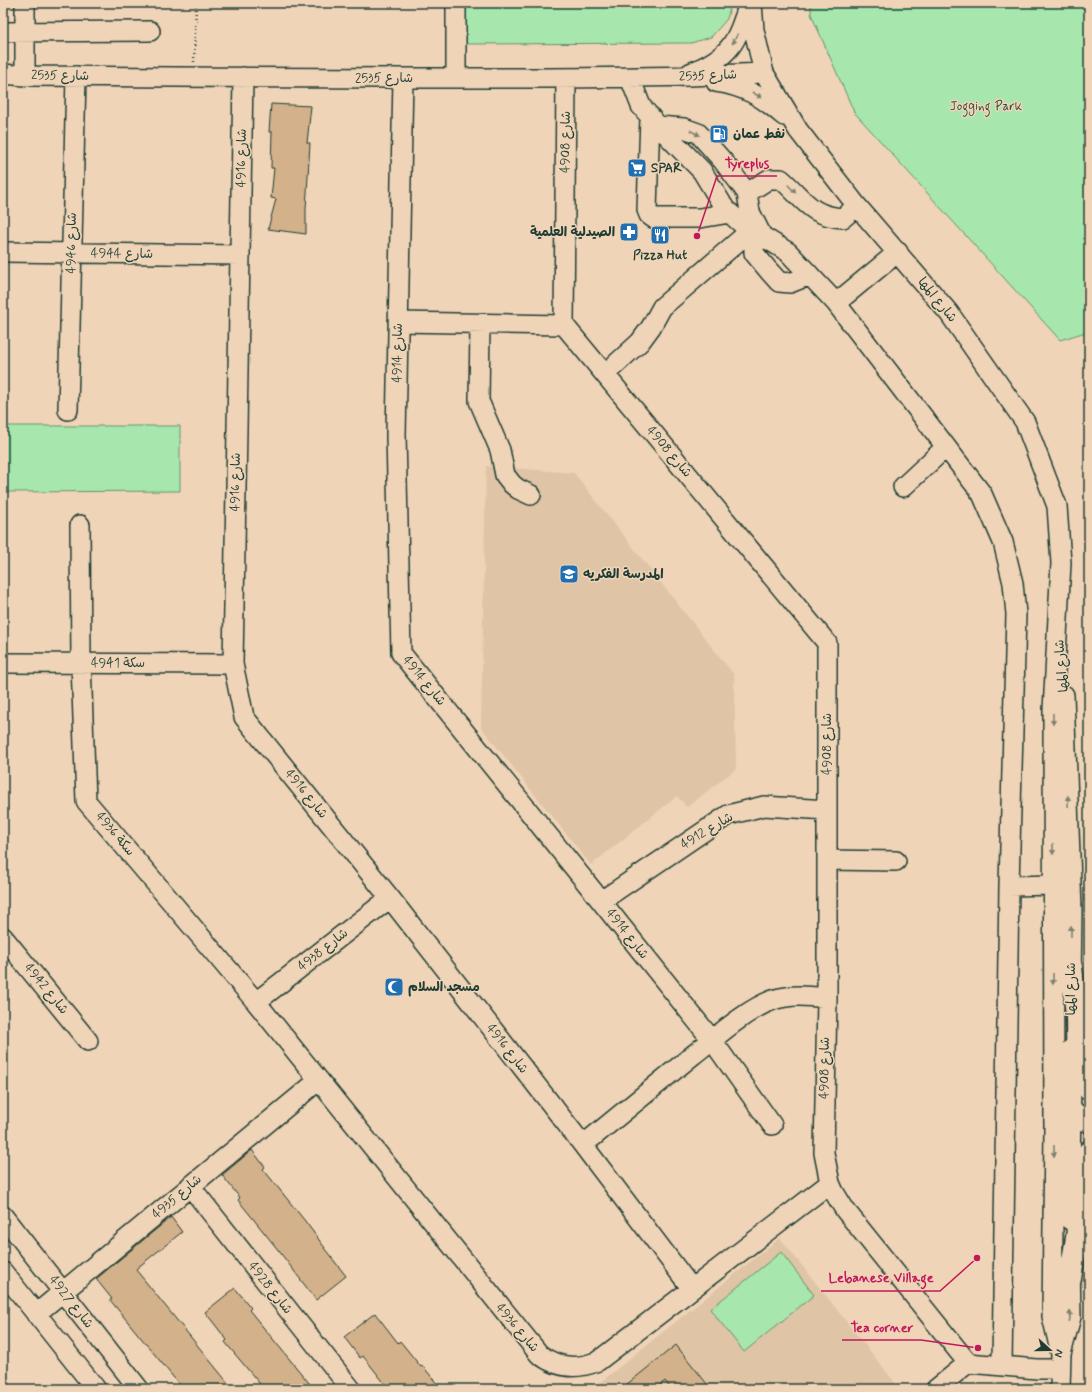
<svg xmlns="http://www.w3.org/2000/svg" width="1092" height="1392" font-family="Mynerve,'Playpen Sans Arabic',sans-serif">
<rect width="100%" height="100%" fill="#f0d4b7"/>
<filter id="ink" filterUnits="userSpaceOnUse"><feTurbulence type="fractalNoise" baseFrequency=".025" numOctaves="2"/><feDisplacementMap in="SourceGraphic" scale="8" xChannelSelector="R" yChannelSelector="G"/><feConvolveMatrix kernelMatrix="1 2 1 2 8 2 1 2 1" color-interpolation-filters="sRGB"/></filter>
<g filter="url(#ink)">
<path fill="#dfc4a5" d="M486 466 574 473 734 675 736 769 687 807 677 796 591 865 481 727Z
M780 1238 900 1389H592Z"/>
<path fill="#a7e6ad" stroke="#639270" d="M466 3H731L727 19 711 37 691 43 466 44Z
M811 3H1089V331L1060 340 854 112 811 14Z
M3 426H180V491L3 492Z
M781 1252 814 1295 744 1352 710 1309Z"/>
<path fill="#d3b18a" stroke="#1f3d34" d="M271 104 311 106 307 143H310L306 209V234L268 229 276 199 271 198 274 168H271L272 132H269Z
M252 1150 265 1167 263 1169 305 1221 325 1248H324L346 1276 316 1300 279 1251 238 1200 240 1198 222 1175Z
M171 1217 182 1232 137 1268 136 1270 233 1389H183L110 1300 112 1299 96 1279Z
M235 1288 251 1308 249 1310 314 1389H264L225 1342 227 1340 205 1312Z
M375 1313 398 1343 400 1341 421 1367 423 1366 441 1389H389L363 1356 360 1358 344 1337Z
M676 1345 711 1389H671L665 1381 656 1389H621Z"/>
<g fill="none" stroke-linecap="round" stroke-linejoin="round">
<defs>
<path id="minor" d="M752 3 754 30 764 73 798 130 857 206 949 313 1025 422 1057 506 1061 563 1053 710 1054 1130 1052 1316 1061 1354
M3 32 150 31
M690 73C731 56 736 44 749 3
M3 74 25 76C151 77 278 78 404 78 524 78 644 79 764 73
M25 76V3
M243 77 233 664 244 717 390 898 583 1145C620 1115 656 1085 693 1055 715 1038 747 1009 773 1000 791 994 808 996 827 998
M403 78 396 435 401 653 601 901 712 1040 772 1125
M456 78V3
M630 78 641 106 658 126 702 171 725 209 750 231 762 236 788 252 836 303 982 494 1003 542 1013 583 1016 614 1009 886 1002 1365
M566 79 564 325 827 643V998L824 1153 830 1183 834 1192 845 1210 968 1363 1037 1369H1060
M716 82C745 86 762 97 784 116
M650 116 647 210 649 215 653 218H700L730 213
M658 126 684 128 698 133 723 161 747 193 750 212 762 236 754 246V253L769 271 779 282 790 283 810 275
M747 193 769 179H781C804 199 810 216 843 218L857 206
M3 252 240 255
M836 303 898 252
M398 322 564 325
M480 324 479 401 500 450 505 475 512 484 518 489 531 495
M605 374 640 342 651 327 662 307 750 231
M68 410 76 76
M903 487 946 447
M80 525 81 663 86 801 256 1002 539 1354C557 1368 577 1370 598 1361L830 1183
M3 663 233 664
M1064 695 1072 909 1071 982
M827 860 896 861
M1009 886 1053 885
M601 901 728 815 764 806 827 810
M3 937 88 1041
M256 1002 390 898
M583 1145 692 1289
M190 1186 351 1389
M3 1216 139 1389
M1070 1220 1071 1049
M3 1272 96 1389
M36 1314 319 1080
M936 1389 968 1363
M1060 1389 1061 1354 1071 1317 1070 1263"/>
<path id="major" d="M1071 967C1073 984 1076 1000 1077 1017 1078 1041 1074 1068 1089 1089
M1070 1110 1081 1119 1089 1121
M1070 1278 1077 1238 1084 1165 1089 1152"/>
</defs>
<use href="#minor" stroke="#1f3d34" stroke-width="22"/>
<use href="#major" stroke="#1f3d34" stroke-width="25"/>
<path stroke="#1f3d34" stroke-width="2.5" stroke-dasharray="1 3" stroke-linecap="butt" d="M194 62 196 3"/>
<use href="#minor" stroke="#f0d4b7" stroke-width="19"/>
<use href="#major" stroke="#f0d4b7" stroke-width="22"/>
</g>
<defs><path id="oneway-solid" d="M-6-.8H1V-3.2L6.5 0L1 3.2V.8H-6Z"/></defs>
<g fill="#7d816f">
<use href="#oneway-solid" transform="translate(735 39) rotate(118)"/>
<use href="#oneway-solid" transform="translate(757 95) rotate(30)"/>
<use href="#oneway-solid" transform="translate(695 133) rotate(27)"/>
<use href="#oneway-solid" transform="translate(792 189) rotate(45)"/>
<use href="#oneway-solid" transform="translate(1053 719) rotate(90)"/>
<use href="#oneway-solid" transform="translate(1068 801) rotate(-91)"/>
<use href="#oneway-solid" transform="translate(1053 849) rotate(90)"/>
<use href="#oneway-solid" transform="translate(1071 931) rotate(-90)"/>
<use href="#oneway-solid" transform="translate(1053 979) rotate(90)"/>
<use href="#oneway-solid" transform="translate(1054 1151) rotate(90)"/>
<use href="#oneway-solid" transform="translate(1070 1316) rotate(-84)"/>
</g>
</g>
<defs>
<symbol id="fuel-square" viewBox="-11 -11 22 22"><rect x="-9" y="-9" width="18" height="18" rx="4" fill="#1f6fb2" stroke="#f0d4b7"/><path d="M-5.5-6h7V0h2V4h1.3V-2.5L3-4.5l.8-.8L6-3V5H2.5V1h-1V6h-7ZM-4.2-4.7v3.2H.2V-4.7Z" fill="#fff"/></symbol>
<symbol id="supermarket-square" viewBox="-11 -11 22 22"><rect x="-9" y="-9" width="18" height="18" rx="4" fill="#1f6fb2" stroke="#f0d4b7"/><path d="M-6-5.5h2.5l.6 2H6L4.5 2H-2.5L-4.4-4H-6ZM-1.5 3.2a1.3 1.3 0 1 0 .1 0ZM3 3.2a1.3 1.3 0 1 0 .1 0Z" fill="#fff"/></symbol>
<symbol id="pharmacy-square" viewBox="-11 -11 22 22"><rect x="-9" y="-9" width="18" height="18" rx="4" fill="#1f6fb2" stroke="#f0d4b7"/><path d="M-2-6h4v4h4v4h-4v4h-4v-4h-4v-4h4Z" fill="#fff"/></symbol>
<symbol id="restaurant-square" viewBox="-11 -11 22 22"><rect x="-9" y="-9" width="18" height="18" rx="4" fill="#1f6fb2" stroke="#f0d4b7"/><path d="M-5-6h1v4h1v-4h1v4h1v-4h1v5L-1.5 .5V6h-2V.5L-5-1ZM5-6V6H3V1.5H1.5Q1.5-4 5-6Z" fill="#fff"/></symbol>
<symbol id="school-square" viewBox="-11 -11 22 22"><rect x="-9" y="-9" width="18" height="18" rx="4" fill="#1f6fb2" stroke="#f0d4b7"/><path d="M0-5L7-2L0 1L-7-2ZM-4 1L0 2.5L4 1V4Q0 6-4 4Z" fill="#fff"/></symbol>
<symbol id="mosque-square" viewBox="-11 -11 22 22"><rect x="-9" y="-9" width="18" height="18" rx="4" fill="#1f6fb2" stroke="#f0d4b7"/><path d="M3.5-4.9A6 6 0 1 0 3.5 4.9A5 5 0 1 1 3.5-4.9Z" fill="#fff"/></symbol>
</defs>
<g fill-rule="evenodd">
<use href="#fuel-square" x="708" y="123" width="22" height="22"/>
<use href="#supermarket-square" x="626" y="157" width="22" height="22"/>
<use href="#pharmacy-square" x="618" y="221" width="22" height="22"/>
<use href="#restaurant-square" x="649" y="224" width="22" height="22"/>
<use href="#school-square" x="558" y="563" width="22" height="22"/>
<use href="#mosque-square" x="383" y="976" width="22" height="22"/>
</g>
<g text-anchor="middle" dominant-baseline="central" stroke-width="3" stroke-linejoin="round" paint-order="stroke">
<g font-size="13" fill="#1f3d34" stroke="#f0d4b7">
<text transform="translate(60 76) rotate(1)">2535 شارع</text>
<text transform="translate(708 76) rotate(-2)">2535 شارع</text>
<text x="384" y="78">2535 شارع</text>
<text transform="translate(566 142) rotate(-89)">4908 شارع</text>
<text transform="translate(242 158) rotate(-89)">4916 شارع</text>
<text transform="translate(72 243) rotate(-89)">4946 شارع</text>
<text transform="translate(122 254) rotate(1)">4944 شارع</text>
<text transform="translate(937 300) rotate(51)">شارع المها</text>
<text transform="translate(398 353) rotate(-89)">4914 شارع</text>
<text transform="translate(669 452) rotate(50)">4908 شارع</text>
<text transform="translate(236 482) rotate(-89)">4916 شارع</text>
<text x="118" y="663">سكة 4941</text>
<text transform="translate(1062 666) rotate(-95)">شارع المها</text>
<text transform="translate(424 681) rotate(51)">4914 شارع</text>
<text transform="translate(827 744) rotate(-90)">4908 شارع</text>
<text transform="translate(306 794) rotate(51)">4916 شارع</text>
<text transform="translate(707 831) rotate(-31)">4912 شارع</text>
<text transform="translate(115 834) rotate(50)">سكة 4936</text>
<text transform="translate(627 934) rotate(52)">4914 شارع</text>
<text transform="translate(323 950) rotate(-38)">شارع 4938</text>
<text transform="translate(46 989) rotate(51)">4942 شارع</text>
<text transform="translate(1071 989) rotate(-90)">شارع المها</text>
<text transform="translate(507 1049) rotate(52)">4916 شارع</text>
<text transform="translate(825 1068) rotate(-89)">4908 شارع</text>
<text transform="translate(177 1197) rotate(-40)">4935 شارع</text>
<text transform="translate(270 1288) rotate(52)">4928 شارع</text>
<text transform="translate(71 1302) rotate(52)">شارع 4927</text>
<text transform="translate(517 1328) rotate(50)">4936 شارع</text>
</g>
<g font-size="13" fill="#2d4e40" stroke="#f0d4b7">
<text x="986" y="106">Jogging Park</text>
</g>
<g font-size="13" font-weight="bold" fill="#1f3d34" stroke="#f0d4b7" text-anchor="start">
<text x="733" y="134">نفط عمان</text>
<text x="651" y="168">SPAR</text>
<text x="615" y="232" text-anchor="end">الصيدلية العلمية</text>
<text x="660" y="255" text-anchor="middle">Pizza Hut</text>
<text x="583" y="574">المدرسة الفكريه</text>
<text x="408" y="987">مسجد السلام</text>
</g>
</g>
<path fill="none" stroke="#c2185b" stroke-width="1.5" d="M697 236L717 176H777M977 1258L940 1291H821M978 1348L921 1340H842"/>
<g fill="#c2185b" stroke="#f0d4b7" stroke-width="1.5">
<circle cx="697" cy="236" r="4"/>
<circle cx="977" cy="1258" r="4"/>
<circle cx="978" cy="1348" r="4"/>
</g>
<g font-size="14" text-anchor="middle" font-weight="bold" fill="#c2185b" stroke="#f0d4b7" stroke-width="3" stroke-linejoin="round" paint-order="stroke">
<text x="747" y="168">Tyreplus</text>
<text x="881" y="1282">Lebanese Village</text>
<text x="882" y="1332">Tea corner</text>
</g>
<rect width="1092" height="1392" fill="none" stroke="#f0d4b7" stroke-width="16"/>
<rect x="8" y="8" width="1076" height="1376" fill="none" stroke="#1f3d34" stroke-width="1.5" filter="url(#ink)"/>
<g transform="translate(1050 1350) rotate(111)" stroke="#f0d4b7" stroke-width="3" paint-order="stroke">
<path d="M0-3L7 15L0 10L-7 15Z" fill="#1f3d34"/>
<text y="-6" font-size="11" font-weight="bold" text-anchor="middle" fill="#1f3d34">N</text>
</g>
</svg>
